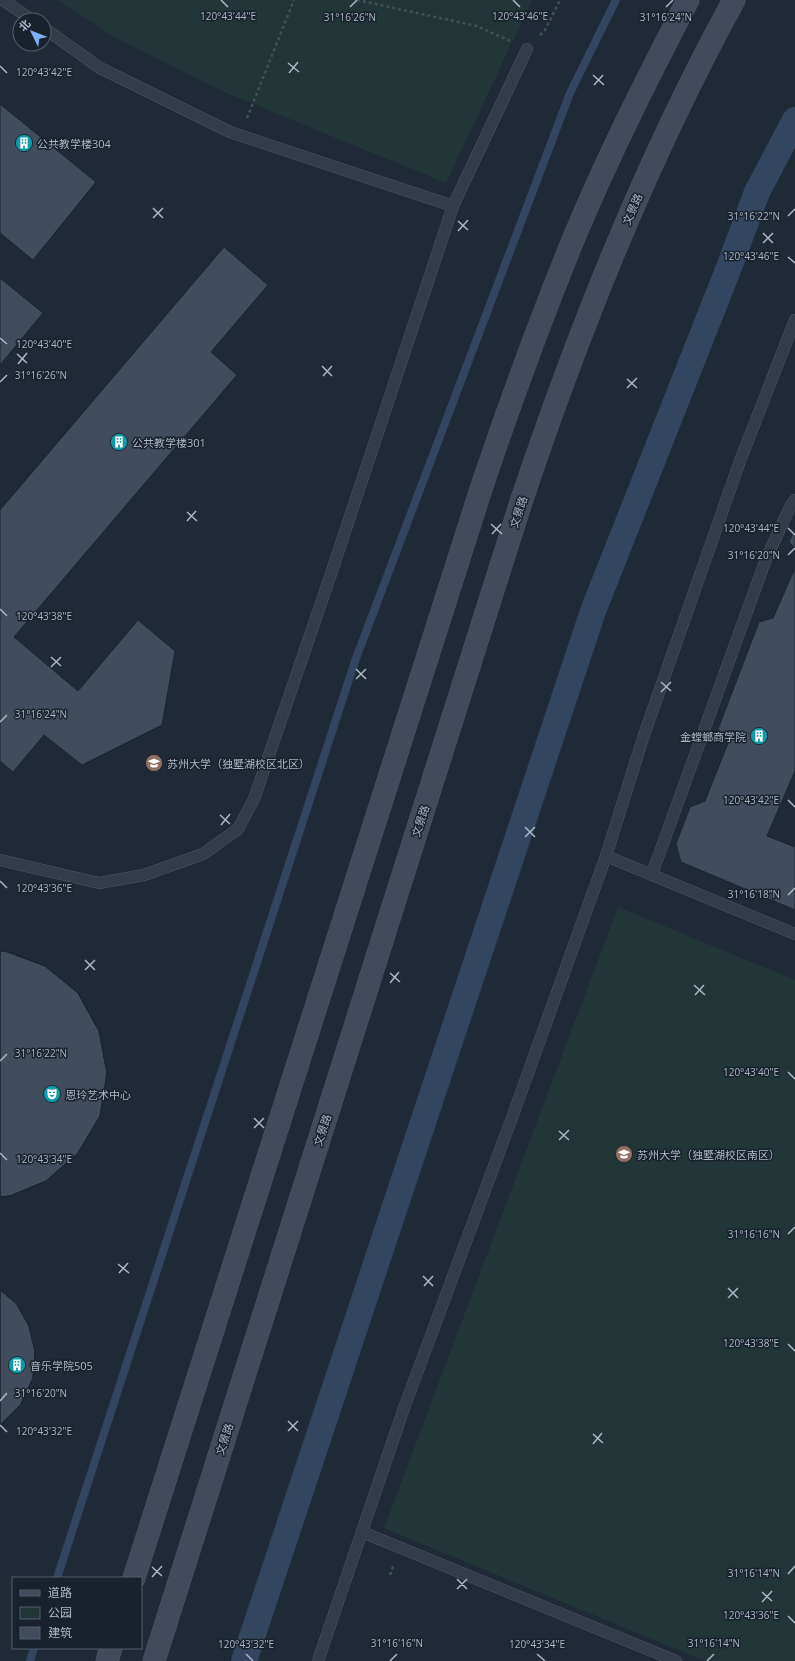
<svg xmlns="http://www.w3.org/2000/svg" width="795" height="1661" font-family="'Open Sans','Noto Sans SC',sans-serif">
<rect width="100%" height="100%" fill="#202a37"/>
<path fill="#223638" d="M58 0H532L446 183 229 94 117 39Z
M618 907 795 980V1661H705L384 1528Z"/>
<g fill="none" stroke-linecap="round" stroke-linejoin="round">
<path stroke="#33465f" stroke-width="8" d="M57 1578 355 661 570 93 616 0
M30 1661 34 1648"/>
<path stroke="#33465f" stroke-width="26" d="M244 1661 593 611 728 270 757 192 795 120"/>
</g>
<path fill="#414d5c" stroke="#1b232e" d="M0 104 96 182 33 260 0 233Z
M224 247 268 285 211 352 237 375 14 637 78 691 138 620 175 651 162 725 82 765 44 735 13 772 0 761V510Z
M0 278 43 313 0 365Z
M795 528V548L789 542Z
M795 568V771L767 836 795 847V910L681 862 676 844 690 807 705 801 728 743 718 729 759 622 773 618Z
M0 951H5L45 966 78 993 99 1031 107 1073 100 1116 78 1153 46 1181 10 1196 0 1197Z
M0 951H5L45 966 78 993 99 1031 107 1073 100 1116 78 1153 46 1181 10 1196 0 1197Z
M0 1290 16 1303 29 1326 35 1351 33 1378 21 1404 0 1425Z
M0 1290 16 1303 29 1326 35 1351 33 1378 21 1404 0 1425Z"/>
<g fill="none" stroke-linecap="round" stroke-linejoin="round">
<defs>
<path id="service" d="M3 0 32 20
M44 28 100 68 230 132 453 206
M606 856 795 934
M0 860 99 883 144 875 203 854 238 829 254 799 331 574 453 206 527 49
M652 874 766 559 791 505 795 500
M362 1532 676 1661
M318 1661 404 1408 513 1115 606 856 644 735 740 461 795 320"/>
<path id="secondary" d="M134 1578 482 486C510 403 540 321 573 240 607 158 647 79 688 0
M107 1661 111 1648
M154 1661 522 499C580 327 647 159 734 0"/>
</defs>
<use href="#service" stroke="#4e5763" stroke-width="12"/>
<use href="#secondary" stroke="#4e5763" stroke-width="23"/>
<path stroke="#3f5356" stroke-width="2.5" stroke-dasharray="3 3" stroke-linecap="butt" d="M357 0 477 26 510 41
M540 35 545 30 560 0
M247 118 294 0
M390 1575 394 1564"/>
<use href="#service" stroke="#333c48" stroke-width="11"/>
<use href="#secondary" stroke="#414b5b" stroke-width="22"/>
</g>
<path fill="none" stroke="#adb7c5" stroke-width="1.5" d="M221 0 228 7M513 0 520 7M350 7 357 0M666 7 673 0M288 63 299 72M0 66 7 73M289 73 298 62M593 75 604 85M594 85 603 75M153 208 163 218M788 216 795 209M153 218 163 208M458 221 468 230M458 231 468 220M763 233 773 243M763 243 773 233M788 257 795 263M0 338 7 344M17 354 27 363M18 364 27 353M322 366 332 376M323 376 332 366M627 379 637 388M0 382 7 375M627 388 637 378M187 512 197 521M187 521 196 511M491 524 502 534M788 528 795 535M492 534 501 524M788 555 795 548M0 609 7 616M51 657 61 666M51 667 61 657M356 669 366 679M356 679 366 669M661 682 671 691M661 692 671 682M0 722 7 715M788 800 795 807M220 815 230 824M221 825 230 814M525 827 535 837M525 837 535 827M0 881 7 888M788 895 795 888M85 960 95 970M85 970 95 960M390 973 400 982M390 983 399 972M694 985 705 995M695 995 704 985M0 1061 7 1054M788 1072 795 1079M254 1118 264 1128M254 1128 264 1118M559 1131 569 1140M559 1140 569 1130M0 1153 7 1160M788 1234 795 1227M118 1264 129 1273M119 1273 128 1263M423 1276 433 1286M424 1286 433 1276M728 1288 738 1298M728 1298 738 1288M788 1344 795 1351M0 1401 7 1393M288 1421 298 1431M0 1425 7 1432M288 1431 298 1421M593 1434 603 1443M593 1444 602 1433M152 1567 162 1576M788 1574 795 1566M152 1577 162 1566M457 1579 467 1589M457 1589 467 1579M762 1592 772 1601M762 1602 772 1591M788 1616 795 1623M246 1654 253 1661M537 1654 545 1661M390 1661 397 1654M707 1661 714 1654"/>
<defs>
<symbol id="building-disc" viewBox="-11 -11 22 22"><circle r="9.5" fill="#0f9aa8" stroke="#19212c"/><path d="M-4-6H4V6H1V3H-1V6H-4ZM-2.5-4.3h1.7v1.8h-1.7ZM.8-4.3h1.7v1.8H.8ZM-2.5-1h1.7V.8h-1.7ZM.8-1h1.7V.8H.8Z" fill="#fff"/></symbol>
<symbol id="university-disc" viewBox="-11 -11 22 22"><circle r="9.5" fill="#8d6e63" stroke="#19212c"/><path d="M0-5L7-2L0 1L-7-2ZM-4 1L0 2.5L4 1V4Q0 6-4 4Z" fill="#fff"/></symbol>
<symbol id="theatre-disc" viewBox="-11 -11 22 22"><circle r="9.5" fill="#0f9aa8" stroke="#19212c"/><path d="M-5-5.5Q0-4 5-5.5V0Q5 5 0 6Q-5 5-5 0ZM-3.3-2.5H-1v1.5H-3.3ZM1-2.5H3.3v1.5H1ZM-2.8 1Q0 5.5 2.8 1Z" fill="#fff"/></symbol>
</defs>
<g fill-rule="evenodd">
<use href="#building-disc" x="14" y="133" width="20" height="20"/>
<use href="#building-disc" x="109" y="432" width="20" height="20"/>
<use href="#building-disc" x="749" y="726" width="20" height="20"/>
<use href="#university-disc" x="144" y="753" width="20" height="20"/>
<use href="#theatre-disc" x="42" y="1084" width="20" height="20"/>
<use href="#university-disc" x="614" y="1144" width="20" height="20"/>
<use href="#building-disc" x="7" y="1355" width="20" height="20"/>
</g>
<g text-anchor="middle" dominant-baseline="central" stroke-width="3" stroke-linejoin="round" paint-order="stroke">
<g font-size="11" fill="#adb7c5" stroke="#19212c" text-anchor="start">
<text x="37" y="143">公共教学楼304</text>
<text x="132" y="442">公共教学楼301</text>
<text x="746" y="736" text-anchor="end">金螳螂商学院</text>
<text x="167" y="763">苏州大学（独墅湖校区北区）</text>
<text x="65" y="1094">恩玲艺术中心</text>
<text x="637" y="1154">苏州大学（独墅湖校区南区）</text>
<text x="30" y="1365">音乐学院505</text>
</g>
<g font-size="11" fill="#adb7c5" stroke="#19212c">
<text transform="translate(632 209) rotate(-66)">文景路</text>
<text transform="translate(518 512) rotate(-72)">文景路</text>
<text transform="translate(420 821) rotate(-72)">文景路</text>
<text transform="translate(322 1130) rotate(-72)">文景路</text>
<text transform="translate(224 1439) rotate(-72)">文景路</text>
</g>
</g>
<g font-size="10" text-anchor="middle" fill="#adb7c5" stroke="#19212c" stroke-width="3" stroke-linejoin="round" paint-order="stroke">
<text x="228" y="20">120°43'44"E</text>
<text x="520" y="20">120°43'46"E</text>
<text x="350" y="21">31°16'26"N</text>
<text x="666" y="21">31°16'24"N</text>
<text x="44" y="76">120°43'42"E</text>
<text x="754" y="220">31°16'22"N</text>
<text x="751" y="260">120°43'46"E</text>
<text x="44" y="348">120°43'40"E</text>
<text x="41" y="379">31°16'26"N</text>
<text x="751" y="532">120°43'44"E</text>
<text x="754" y="559">31°16'20"N</text>
<text x="44" y="620">120°43'38"E</text>
<text x="41" y="718">31°16'24"N</text>
<text x="751" y="804">120°43'42"E</text>
<text x="44" y="892">120°43'36"E</text>
<text x="754" y="898">31°16'18"N</text>
<text x="41" y="1057">31°16'22"N</text>
<text x="751" y="1076">120°43'40"E</text>
<text x="44" y="1163">120°43'34"E</text>
<text x="754" y="1238">31°16'16"N</text>
<text x="751" y="1347">120°43'38"E</text>
<text x="41" y="1397">31°16'20"N</text>
<text x="44" y="1435">120°43'32"E</text>
<text x="754" y="1577">31°16'14"N</text>
<text x="751" y="1619">120°43'36"E</text>
<text x="397" y="1647">31°16'16"N</text>
<text x="714" y="1647">31°16'14"N</text>
<text x="246" y="1648">120°43'32"E</text>
<text x="537" y="1648">120°43'34"E</text>
</g>
<rect x="12" y="1577" width="130" height="72" fill="#19212c" stroke="#545d69"/>
<rect x="20" y="1590" width="20" height="6" fill="#414b5b" stroke="#545d69"/>
<text x="48" y="1597" font-size="12" fill="#adb7c5">道路</text>
<rect x="20" y="1607" width="20" height="12" fill="#223638" stroke="#545d69"/>
<text x="48" y="1617" font-size="12" fill="#adb7c5">公园</text>
<rect x="20" y="1627" width="20" height="12" fill="#414d5c" stroke="#545d69"/>
<text x="48" y="1637" font-size="12" fill="#adb7c5">建筑</text>
<g transform="translate(32 32) rotate(313)"><circle r="19" fill="#19212c" stroke="#545d69"/>
<path d="M0-3L7 15L0 10L-7 15Z" fill="#7eaff9"/>
<text y="-6" font-size="11" font-weight="bold" text-anchor="middle" fill="#adb7c5">北</text>
</g>
</svg>
